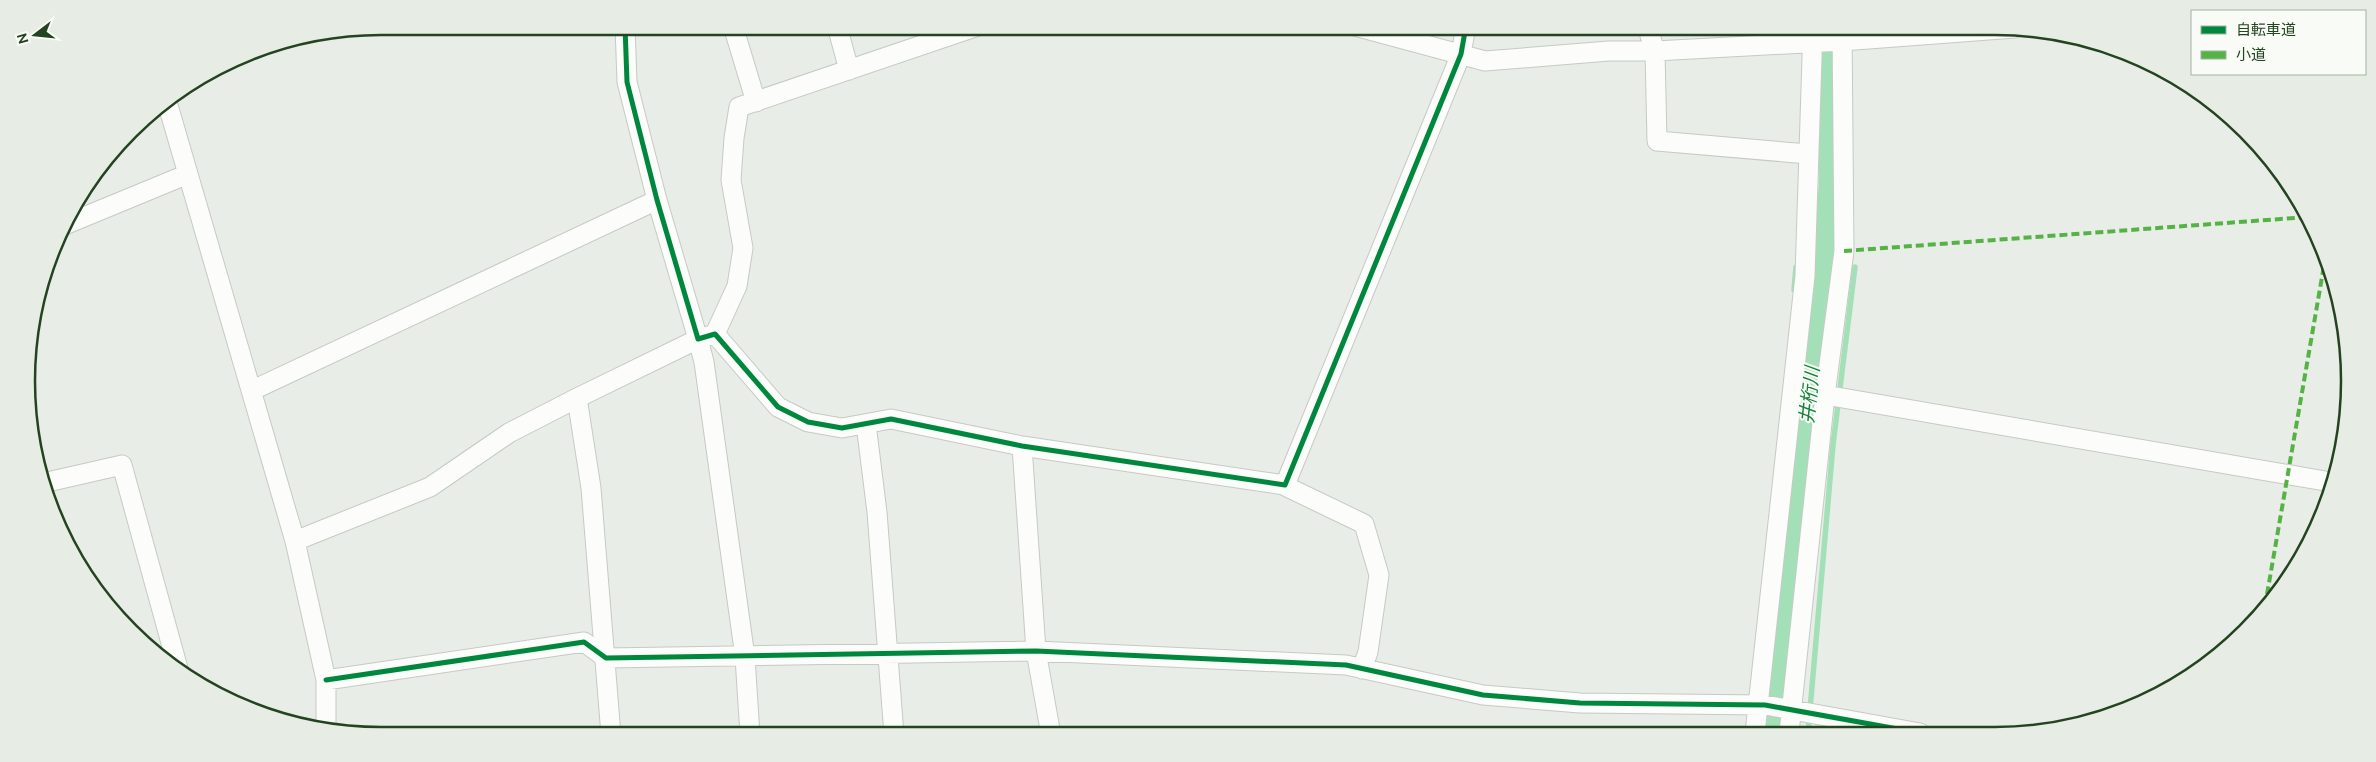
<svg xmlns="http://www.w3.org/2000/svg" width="2376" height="762" font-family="Ubuntu,'Noto Sans JP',sans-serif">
<rect width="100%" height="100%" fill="#e9ede7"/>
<path fill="#a4e0b7" d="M1821 26H1836L1839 252 1784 733H1765L1798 390 1812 303 1819 177 1818 90Z"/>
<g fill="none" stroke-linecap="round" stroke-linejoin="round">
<path stroke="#a4e0b7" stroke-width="5.5" d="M1794 290 1796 267
M1808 733 1833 445 1855 267"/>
<defs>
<path id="minor" d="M625 26 627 82 657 200 698 339 715 334 778 407 808 422 842 428 891 419 1022 446 1285 485 1461 54 1466 26
M733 26 756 102
M837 26 849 70
M1355 26 1485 61 1609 51H1655L1842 41 2015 28
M1647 26 1655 51 1657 141 1808 154
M167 102 295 541 326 680V730
M62 226 188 174
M715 334 737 286 743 248 731 180 734 138 739 107 978 26
M253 390 657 200
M1825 395 2331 482
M577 398 591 488 611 735
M866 424 877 512 894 735
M1022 446 1036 651 1051 735
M43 483 122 465 179 672
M1281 484 1364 524 1379 575 1368 652 1362 669
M295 541 430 487 509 433 577 398 698 339 704 362 745 657 750 735
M326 680 584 642 606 658 1036 651 1346 665 1483 695 1580 703 1765 705 1920 733
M1755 733 1805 276 1813 26
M1789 733 1825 395 1844 251 1842 26"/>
</defs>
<use href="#minor" stroke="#c5cac4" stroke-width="21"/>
<use href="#minor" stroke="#fcfcfb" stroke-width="19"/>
<path stroke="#55b345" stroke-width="4" stroke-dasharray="8 4" stroke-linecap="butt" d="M1844 251 2308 217
M2265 606 2326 254"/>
<defs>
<path id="cycleway" d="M625 26 627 82 657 200 698 339 715 334 778 407 808 422 842 428 891 419 1022 446 1285 485 1461 54 1466 26
M326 680 584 642 606 658 1036 651 1346 665 1483 695 1580 703 1765 705 1920 733"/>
</defs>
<use href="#cycleway" stroke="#f8fbf6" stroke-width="8"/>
<use href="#cycleway" stroke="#00873e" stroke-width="5"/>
</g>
<g text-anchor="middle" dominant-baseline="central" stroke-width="4" stroke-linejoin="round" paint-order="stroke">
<g font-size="19" font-style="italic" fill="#148239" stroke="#f8fbf6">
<text transform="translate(1809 395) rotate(-84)">井桁川</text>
</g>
</g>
<path d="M0 0H2376V762H0ZM381 35H1995A346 346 0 0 1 2341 381V381A346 346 0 0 1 1995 727H381A346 346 0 0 1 35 381V381A346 346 0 0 1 381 35Z" fill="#e7ece5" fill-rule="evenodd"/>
<path fill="none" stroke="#244421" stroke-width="2.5" d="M381 35H1995A346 346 0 0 1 2341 381V381A346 346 0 0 1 1995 727H381A346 346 0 0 1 35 381V381A346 346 0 0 1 381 35Z"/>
<rect x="2191" y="10" width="175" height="65" fill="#f8fbf6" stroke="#a3b2a1"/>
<rect x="2201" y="26" width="25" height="8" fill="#00873e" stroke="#a3b2a1"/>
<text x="2236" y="35" font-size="15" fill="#244421">自転車道</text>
<rect x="2201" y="51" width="25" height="8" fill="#55b345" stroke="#a3b2a1"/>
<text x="2236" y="60" font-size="15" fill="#244421">小道</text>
<g transform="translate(35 35) rotate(254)" stroke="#f8fbf6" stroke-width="4" paint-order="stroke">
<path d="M0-4L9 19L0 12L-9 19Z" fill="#244421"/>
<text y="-8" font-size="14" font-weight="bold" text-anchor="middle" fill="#244421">N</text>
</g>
</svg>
